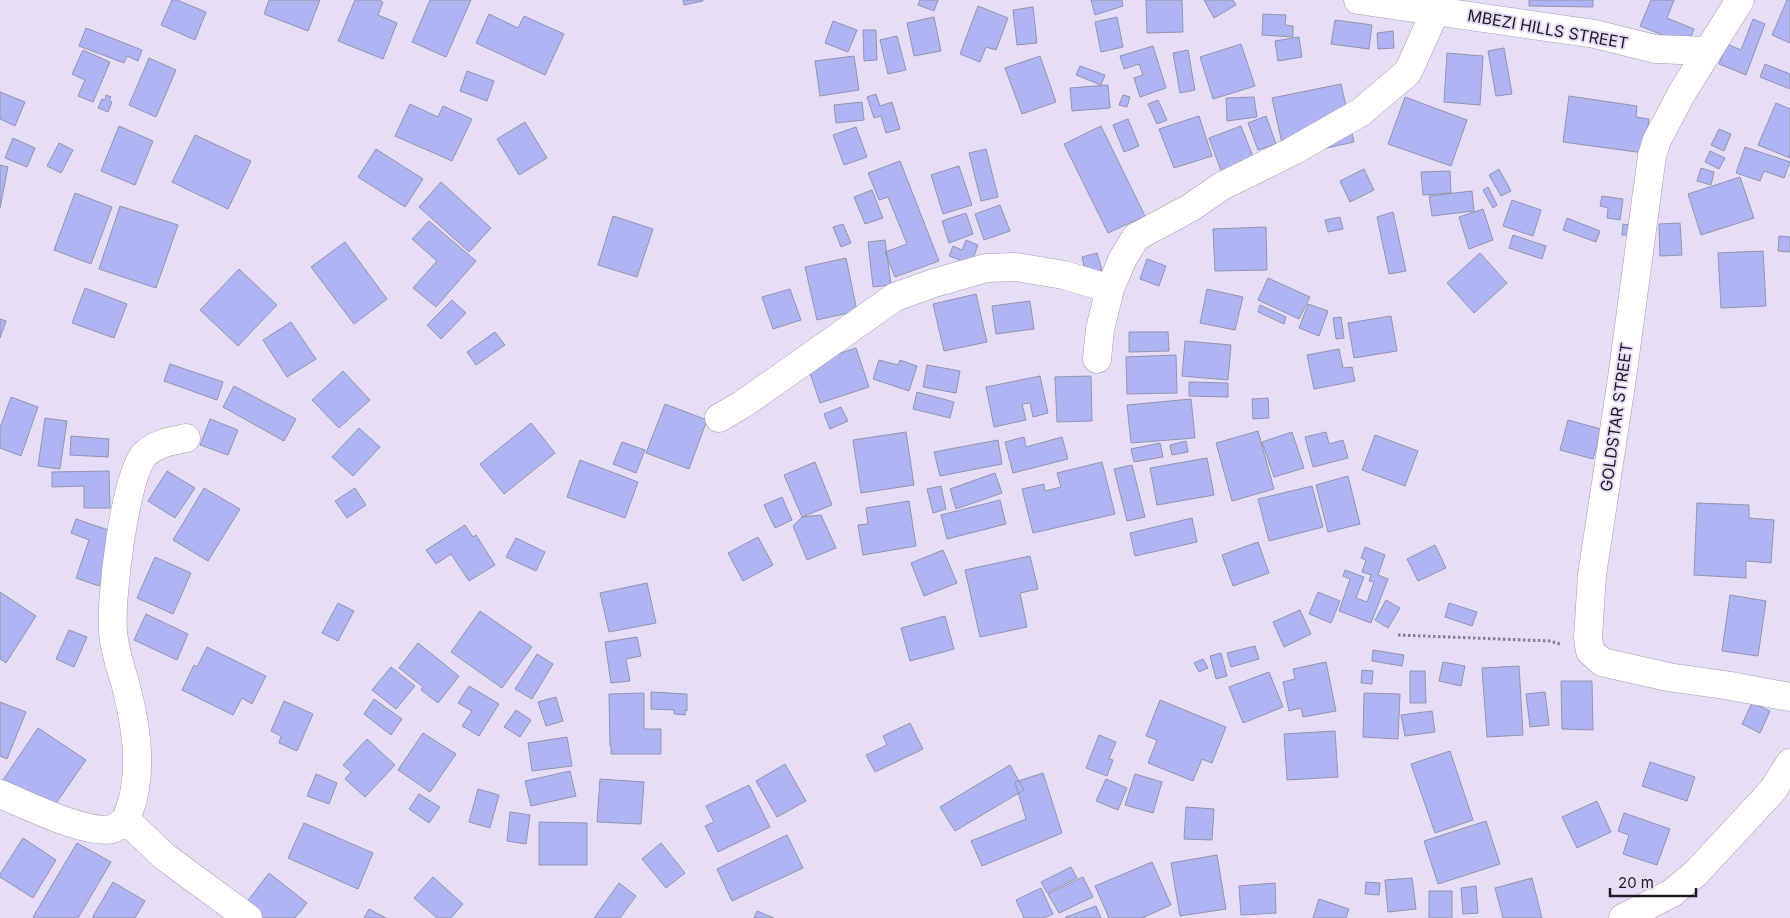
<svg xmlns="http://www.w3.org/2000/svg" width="1790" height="918" font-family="Inter,sans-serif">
<rect width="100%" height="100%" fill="#e6ddf7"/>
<path fill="#afb5f3" stroke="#9295ad" d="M172 0H177L206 12 195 40 161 25Z
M269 0H320L308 31 264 14Z
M355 0H379L383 2 378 15 397 23 383 59 338 41Z
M430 0H471L446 57 412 42Z
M683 0H703V1L684 5Z
M920 0H938L934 11 918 5Z
M1091 0H1122L1123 6 1095 15Z
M1146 0H1182L1183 32 1147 33Z
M1204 0H1233L1236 5 1214 18Z
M1529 0H1593V7L1529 6Z
M1651 0H1674L1667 18 1694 29 1688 45 1640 26Z
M1787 0H1790V43L1772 35Z
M978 6 1008 18 996 50 986 47 980 62 960 54Z
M1033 7 1037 43 1017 45 1013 10Z
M489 14 518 28 524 16 564 34 545 75 476 43Z
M1263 14 1286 15 1285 25 1293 26V37L1262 35Z
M934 17 941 51 914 56 907 23Z
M1117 17 1123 47 1101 52 1095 22Z
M1753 19 1765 24 1746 75 1719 64 1727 44 1741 50Z
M1335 20 1372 25 1369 49 1331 44Z
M833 21 857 30 848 52 825 43Z
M86 28 142 50 138 61 127 56 124 63 79 46Z
M863 30H876L877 60 864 61Z
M1393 31 1394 48 1378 49 1377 33Z
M897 36 906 70 888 74 880 40Z
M1299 37 1302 57 1278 61 1275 41Z
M1241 44 1255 86 1213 99 1200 57Z
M1153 46 1166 88 1140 97 1134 78 1143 75 1139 64 1124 69 1120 56Z
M1504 48 1512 94 1496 96 1488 51Z
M83 50 110 62 93 102 78 96 85 80 72 74Z
M1188 50 1195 90 1180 93 1173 53Z
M1447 53 1483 56 1480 105 1444 102Z
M854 56 859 90 820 96 815 61Z
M1040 56 1056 102 1022 114 1005 68Z
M149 58 176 70 156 117 129 105Z
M1765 64 1790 74V89L1760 77Z
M1080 66 1105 75 1101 85 1076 75Z
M467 71 494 81 487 101 460 91Z
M1341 84 1354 142 1285 157 1272 98Z
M1108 85 1110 108 1072 111 1070 88Z
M0 92 25 102 15 126 0 119Z
M876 94 880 106 892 102 900 129 886 133 881 116 874 118 867 97Z
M106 95 111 97 109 101 112 102 108 112 98 108 102 99 105 100Z
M1123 95 1130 97 1127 107 1119 105Z
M1569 96 1637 106 1636 117 1649 119 1644 153 1563 142Z
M1254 97 1257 117 1227 121 1226 98Z
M1405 97 1467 120 1451 166 1388 144Z
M1158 100 1167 120 1157 124 1148 104Z
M862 102 864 120 836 123 834 105Z
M1776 103 1790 109V158L1758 145Z
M410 104 438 117 443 106 472 119 452 161 395 136Z
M1199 116 1212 156 1174 168 1159 129Z
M1266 116 1276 144 1258 150 1248 123Z
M1128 119 1139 146 1124 152 1113 125Z
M525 122 547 158 519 175 497 139Z
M119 126 153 141 135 185 101 171Z
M1101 126 1145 216 1108 233 1064 144Z
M1241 126 1257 167 1224 179 1209 138Z
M856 127 867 157 844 165 833 135Z
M1719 129 1731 134 1724 151 1711 145Z
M195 135 251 161 228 209 172 182Z
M13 138 35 148 27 167 5 158Z
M59 143 73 150 61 173 47 166Z
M1745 147 1790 162 1784 178 1764 171 1760 181 1736 173Z
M376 149 423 179 405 207 358 177Z
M986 149 998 197 981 201 969 153Z
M1710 151 1725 158 1719 169 1705 162Z
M900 161 939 261 895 277 885 252 907 244 888 197 879 200 868 173Z
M0 165 8 167 0 208Z
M959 166 972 205 943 214 931 175Z
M1701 168 1714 172 1711 185 1697 181Z
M1364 169 1374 190 1350 202 1340 181Z
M1499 169 1511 191 1501 196 1489 175Z
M1450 171 1451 193 1423 195 1421 172Z
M1740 177 1754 218 1701 235 1688 194Z
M441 182 491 228 469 252 419 207Z
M1488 187 1497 205 1493 208 1483 190Z
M872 190 883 218 865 224 854 197Z
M1472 191 1474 211 1432 216 1429 196Z
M75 193 112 207 91 264 54 250Z
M1602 196 1623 199 1620 220 1607 218 1608 208 1600 206Z
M1512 200 1541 210 1533 236 1503 226Z
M1000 205 1010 231 984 240 975 214Z
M120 206 178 225 156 288 99 269Z
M1483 209 1493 240 1469 249 1459 217Z
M1393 212 1406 271 1389 274 1377 217Z
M966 213 973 234 949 243 942 221Z
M613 216 653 229 637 277 598 265Z
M1340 217 1343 229 1328 232 1325 220Z
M1567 218 1600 231 1596 242 1563 230Z
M429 221 476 261 436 307 413 288 437 261 412 239Z
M1680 223 1682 255 1660 256 1659 224Z
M843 224 851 243 841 247 833 227Z
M1623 224 1629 225 1627 235H1622Z
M1266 227 1267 270 1215 271 1213 229Z
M1513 235 1546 246 1542 259 1509 248Z
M1779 236 1790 237V252L1778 251Z
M885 240 891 285 873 287 868 242Z
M966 240 978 245 971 264 949 256 953 246 962 250Z
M345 242 387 299 354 324 311 267Z
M1763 251 1766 306 1721 308 1718 253Z
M1097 253 1102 270 1086 274 1082 257Z
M1480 253 1507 283 1474 313 1447 283Z
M846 258 857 311 817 320 805 267Z
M1147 259 1166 266 1159 286 1140 279Z
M239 269 277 305 238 346 200 310Z
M1268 278 1310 297 1299 319 1258 300Z
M85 288 127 304 114 338 72 323Z
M790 289 801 320 773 329 762 297Z
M1207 289 1243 297 1235 330 1200 323Z
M976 294 987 342 944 351 933 304Z
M452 300 466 313 441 339 427 325Z
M1030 301 1034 329 996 334 992 306Z
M1308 304 1328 311 1319 336 1299 328Z
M1260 305 1286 317 1284 324 1258 312Z
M1391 316 1397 351 1354 358 1348 323Z
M1341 317 1344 338 1336 339 1333 318Z
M0 319 6 321 0 338Z
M291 322 316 359 287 377 263 340Z
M495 332 505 345 476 365 467 352Z
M1129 332H1168L1169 351 1129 352Z
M1185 341 1231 345 1228 380 1182 376Z
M856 348 869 387 820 403 807 364Z
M1339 349 1343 368 1352 367 1355 381 1314 389 1307 355Z
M1176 355 1177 393 1127 394 1126 357Z
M879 360 898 365 900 360 917 366 909 391 873 379Z
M170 364 223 382 217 400 164 381Z
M927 365 960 371 956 393 923 387Z
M343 371 370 400 339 428 312 400Z
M1040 376 1048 413 1033 417 1030 403 1022 404 1026 420 994 427 986 387Z
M1091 376 1092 421 1057 422 1055 377Z
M1189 382 1228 383V397L1189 396Z
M234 386 296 419 284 441 223 407Z
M917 392 954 402 950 418 913 409Z
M11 397 38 407 21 456 0 448V428Z
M1268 398 1269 418 1253 419 1252 399Z
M1191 399 1195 438 1131 443 1127 405Z
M665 404 707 420 689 469 646 453Z
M841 407 848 421 830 429 824 414Z
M45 418 67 421 60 469 38 466Z
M210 419 238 430 228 455 200 445Z
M1568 420 1601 429 1593 459 1560 450Z
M531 423 555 453 504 494 480 464Z
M359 428 380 447 353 476 332 457Z
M1258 431 1274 489 1232 501 1216 443Z
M906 432 914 485 861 493 853 440Z
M1292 432 1304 468 1274 477 1262 442Z
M1326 432 1329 444 1343 440 1348 458 1313 467 1305 437Z
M1375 435 1418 451 1405 486 1362 470Z
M71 436 109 439 108 457 70 455Z
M1024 437 1026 447 1062 437 1068 459 1013 473 1005 442Z
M998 440 1002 464 940 476 934 452Z
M1186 441 1188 452 1172 455 1170 445Z
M622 442 645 450 636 473 613 464Z
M1160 443 1163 457 1134 462 1131 449Z
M1207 458 1214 495 1157 505 1150 468Z
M580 460 638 482 625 518 567 497Z
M815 462 832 505 802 517 784 475Z
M1102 462 1115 514 1033 533 1022 489 1044 484 1045 491 1061 487 1057 473Z
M1132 465 1145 517 1127 521 1114 469Z
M109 471 110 508H84V486L52 487V472Z
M167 471 195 488 175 518 148 501Z
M995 473 1002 493 956 509 950 489Z
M1348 476 1360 524 1328 532 1316 485Z
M941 486 946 509 933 513 927 489Z
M1312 486 1323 527 1269 541 1258 499Z
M204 488 240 509 208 561 173 540Z
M355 488 366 505 347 518 335 501Z
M782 497 792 520 775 528 764 505Z
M1000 500 1006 524 947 539 941 515Z
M909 501 916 546 863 555 858 525 868 524 866 508Z
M1697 503 1749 505V518L1774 520 1771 563 1746 561V578L1694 575Z
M821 515 836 548 807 560 793 526 802 517Z
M1192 518 1197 542 1135 556 1130 533Z
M76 519 117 533 99 586 76 578 89 540 71 533Z
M465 525 473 537 476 535 495 565 469 581 451 554 436 564 426 550Z
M758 537 773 565 743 581 728 553Z
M516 538 545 552 536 571 506 557Z
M1258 542 1269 573 1233 586 1222 555Z
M1435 545 1446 568 1418 581 1407 559Z
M1365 547 1385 555 1378 575 1388 579 1371 623 1339 611 1350 579 1343 576 1345 570 1364 577 1356 598 1367 602 1374 582 1369 581 1371 575 1362 572 1366 560 1361 558Z
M943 550 957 583 924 596 911 563Z
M1030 556 1038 589 1020 593 1027 627 980 637 965 570Z
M155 557 191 573 173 614 137 598Z
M647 583 656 623 609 632 600 593Z
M0 592 36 616 6 663 0 659Z
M1318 592 1340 601 1331 623 1309 614Z
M1730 595 1766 601 1758 656 1722 651Z
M1386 600 1400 608 1388 628 1375 620Z
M338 603 354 611 338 641 322 633Z
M1449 603 1477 612 1472 626 1445 617Z
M1300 610 1311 634 1284 647 1273 622Z
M480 611 532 647 502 688 451 652Z
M146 614 188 634 177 660 134 640Z
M945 616 954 649 910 661 901 628Z
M69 630 87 637 74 667 56 659Z
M637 637 641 656 626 659 630 681 611 683 605 642Z
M418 643 459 676 438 703 421 690 423 687 399 668Z
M1255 646 1259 659 1231 667 1227 653Z
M207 647 266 676 252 704 242 698 233 715 182 690 194 665 197 667Z
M1373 650 1404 655 1402 666 1372 661Z
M1221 653 1227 676 1216 679 1210 656Z
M537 654 553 664 532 699 515 689Z
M1203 659 1208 668 1199 672 1194 663Z
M1326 662 1336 711 1303 717 1301 708 1289 711 1283 682 1295 679 1293 669Z
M1443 662 1465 666 1461 686 1439 681Z
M1519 666 1523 735 1487 737 1482 668Z
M391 667 415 686 396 709 372 690Z
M1362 670 1373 671 1372 684 1361 683Z
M1410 671H1425L1426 703H1410Z
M1269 672 1283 707 1243 723 1229 687Z
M1561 681H1592L1593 730 1562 729Z
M469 686 499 704 479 736 462 726 472 711 458 703Z
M651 692 687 694V711L685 710V715L674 714V710L651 709Z
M1545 692 1549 725 1530 727 1526 694Z
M644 693V729H661V754H611V746H610L609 694Z
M1364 693 1400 694 1398 739 1363 737Z
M556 697 563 721 546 726 538 702Z
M374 699 402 719 391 735 364 714Z
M1160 700 1226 727 1212 763 1202 759 1193 781 1148 763 1157 740 1146 736Z
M284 701 313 714 297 751 279 743 281 736 271 731Z
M0 702 26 712 7 759 0 756Z
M1752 703 1770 711 1760 733 1742 724Z
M516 710 531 720 520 737 504 727Z
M1432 711 1435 732 1405 736 1401 715Z
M910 723 923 749 875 772 866 755 887 745 883 736Z
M38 728 86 760 50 812 3 780Z
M1335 731 1338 777 1287 780 1284 734Z
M423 733 456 754 430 792 398 770Z
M1099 735 1116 742 1109 759 1113 760 1107 776 1086 768Z
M567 737 572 766 532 771 528 743Z
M367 739 395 765 365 797 345 779 351 772 343 765Z
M1450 751 1473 820 1435 833 1411 764Z
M1650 762 1695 777 1687 801 1642 786Z
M785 764 806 801 777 817 756 781Z
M1010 765 1024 790 955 831 940 807Z
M570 771 576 796 531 806 525 781Z
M1043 773 1062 833 982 866 971 841 1026 819 1015 782Z
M316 774 337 783 329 804 307 796Z
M1135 774 1162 782 1153 813 1125 805Z
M600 779 644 782 641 824 597 822Z
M1106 779 1127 788 1118 810 1096 801Z
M749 785 770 827 718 852 705 826 714 822 706 806Z
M478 789 499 795 490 828 469 822Z
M419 794 440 807 429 823 409 809Z
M1597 801 1611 832 1577 848 1562 817Z
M1186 807 1214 809 1212 840 1184 839Z
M510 812 530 815 526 844 507 841Z
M1624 813 1670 829 1657 865 1623 854 1629 835 1618 831Z
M1486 821 1500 864 1438 884 1424 841Z
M539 822 587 823V865H539Z
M304 823 373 853 358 889 288 858Z
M787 835 803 868 732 901 717 869Z
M23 838 56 860 33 898 0 877V874Z
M77 843 111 862 78 918H35L33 917Z
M661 843 685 873 666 888 642 859Z
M1217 855 1226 909 1180 916 1171 863Z
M1152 862 1171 905 1142 918H1109L1095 886Z
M1071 867 1077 878 1047 893 1041 882Z
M269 873 307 903 295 918H264L246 903Z
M433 877 463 904 451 918H437L414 898Z
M1083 877 1093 897 1059 913 1048 894Z
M1412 878 1416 909 1388 912 1385 880Z
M1532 878 1542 918H1503L1495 888Z
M113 882 145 901 135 918H92Z
M1366 882 1380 883 1379 895 1365 894Z
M619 883 636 896 620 918H594Z
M1275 883 1276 913 1241 915 1239 886Z
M1476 886 1478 913 1463 914 1461 888Z
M1041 888 1053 914 1044 918H1024L1016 900Z
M1429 891H1452V918H1429Z
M1319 899 1349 909 1346 918H1313Z
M1096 906 1101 918H1066V917Z
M369 909 386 918H364Z
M757 911 774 918H754Z"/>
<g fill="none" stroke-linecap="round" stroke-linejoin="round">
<defs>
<path id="minor" d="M1358 0 1595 34 1655 49 1708 51
M1740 0 1683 91 1657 140 1652 156 1622 378 1592 575 1588 638 1590 651 1602 662 1668 677 1731 686 1790 697
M1097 359 1100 329 1110 289 1122 260 1136 237 1190 208 1222 186 1291 152 1361 112 1408 72 1436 10
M719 418 743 404 895 297 934 283 986 268 1016 267 1064 275 1110 289
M0 794C25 804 86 835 112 829 117 827 122 823 126 820 129 810 134 799 135 788 141 755 134 718 126 686 121 668 114 650 113 631 110 601 125 474 145 454 157 443 171 441 186 438
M126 820 165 857 248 918
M1623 918 1672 893 1696 873 1773 790 1790 763"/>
</defs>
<use href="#minor" stroke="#a49bb3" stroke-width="29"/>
<path stroke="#857f90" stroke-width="3" stroke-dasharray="2.5 2.5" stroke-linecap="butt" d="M1398 635 1550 641 1560 644"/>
<use href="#minor" stroke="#fff" stroke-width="28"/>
</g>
<g text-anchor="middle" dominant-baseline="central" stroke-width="4" stroke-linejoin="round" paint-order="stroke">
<g font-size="16" fill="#1d1a23" stroke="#e6ddf7">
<text transform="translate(1548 29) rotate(10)">MBEZI HILLS STREET</text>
<text transform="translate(1616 417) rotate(-82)">GOLDSTAR STREET</text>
</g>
</g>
<path d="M1610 888v8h86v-8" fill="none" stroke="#1d1a23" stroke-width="2.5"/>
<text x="1618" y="888" font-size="15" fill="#1d1a23" stroke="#e6ddf7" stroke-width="4" paint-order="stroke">20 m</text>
</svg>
